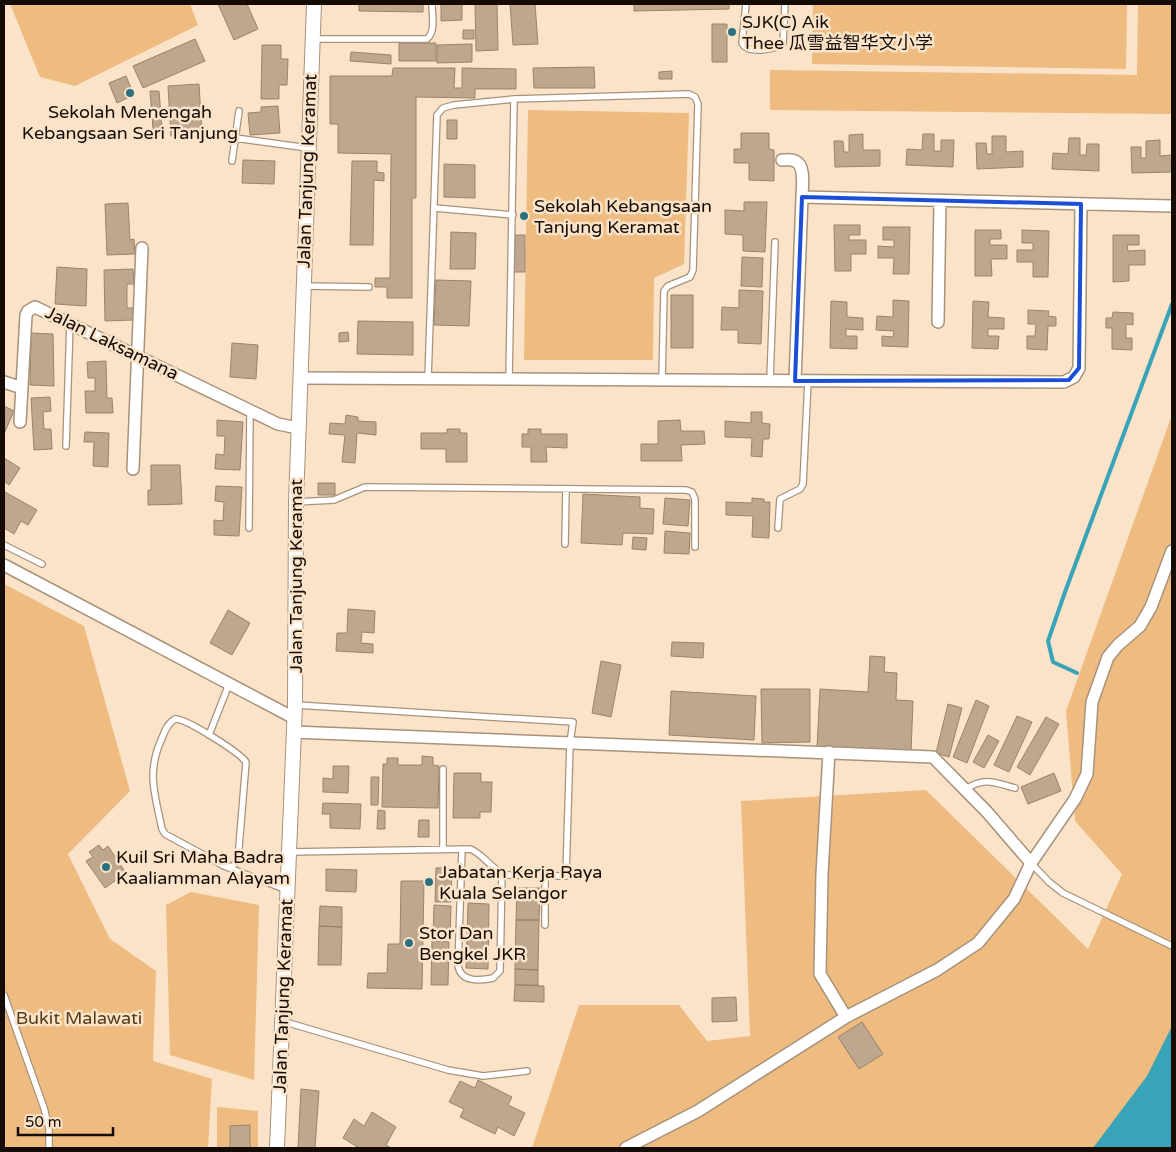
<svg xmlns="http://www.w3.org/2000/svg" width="1176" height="1152" font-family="'Varela Round','Noto Sans SC',sans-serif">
<rect width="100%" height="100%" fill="#fae3c8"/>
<path fill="#eebb81" d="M10 4H190L198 25 75 86 40 77Z
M813 4H1127L1126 69 812 64Z
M1138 4H1172V114L770 110V70L1137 75Z
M528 110 689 113 684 264 654 278 653 360H524Z
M1172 415V1077L1122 1148H532L579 1005H679L707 1041 750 1036 741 801 926 790 1088 949 1122 874 1075 821 1066 711Z
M4 584 84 626 130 791 68 854 110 939 156 971 153 1061 212 1079 208 1148H4Z
M191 892 259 905 254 1080 170 1055 166 905Z
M217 1107 258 1111V1148H217Z"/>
<path fill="#39a3b8" d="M1172 1026V1148H1093L1147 1076Z"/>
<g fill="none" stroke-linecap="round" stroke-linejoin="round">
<path stroke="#39a3b8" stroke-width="4" d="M1077 673 1053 662 1048 641 1065 592 1172 304"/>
</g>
<path fill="#bea78e" stroke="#99846b" d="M218 4H247L258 29 234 40Z
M359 4H423V12L359 11Z
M441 4H462V20L441 21Z
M475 4H497L498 50 476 51Z
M510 4H535L538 44 513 45Z
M634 4H729V9L634 11Z
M712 24H727V62H712Z
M463 30H474V39H463Z
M195 39 205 61 143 88 133 66Z
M399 43H436V61H399Z
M472 44V62L437 63V45Z
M262 45H281V59H288L287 85H279V99H261Z
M351 52 391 55V64L350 61Z
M594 67 595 88H534L533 68Z
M393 68H455L454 88H462V68L516 69V89H475V98L416 97V198H412V298H387V287H375V278H390L391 154 338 153V124H330V76H392Z
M672 71V79H659V72Z
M126 76 134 95 117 103 109 83Z
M199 84 202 134 171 136 168 86Z
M150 91H159L162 128 153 129Z
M278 106 280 133 250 135 248 113 261 112V107Z
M447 120H457V139H447Z
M741 133H769V149L774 150V181L749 180V163H734V149H741Z
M863 134V150H880V166L835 167 834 141H843L844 152H849V135Z
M923 134H934V151H941V140H954L953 167 906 165 907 149 922 150Z
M992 136H1006V152L1023 151V167L977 169 976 143H986L987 154H992Z
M1069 138H1080V155H1086L1087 144H1099V171L1052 169 1053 153 1068 154Z
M1160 140V156L1172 155V172L1132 173 1131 147H1141V158H1146V141Z
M243 160 275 161 274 184 242 183Z
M352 161H377V172L384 173V181L374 180 373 245H350Z
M444 164 475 165V198L444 197Z
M744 202H767L765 252 743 251V235L725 234V210L744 211Z
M128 203 130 240 134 239 135 254 107 255 105 204Z
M834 225H860V235H849V240H866V254H851V271H835Z
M883 227H910L909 274H893L894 258H878V246L894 247V240H883Z
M975 230H1001V239H990V245H1007V259H991L992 276H975Z
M1022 230 1049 231 1048 277H1033V262H1017V250H1033V243H1022Z
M451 232 476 233 475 269H450Z
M515 235H525V272H514Z
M1113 235H1139V245H1127L1128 251 1145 250V265H1129V281L1113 282Z
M742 257 763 258 762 287 741 286Z
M57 267 87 269 86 306 55 304Z
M133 269 134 284H127V308H134V320L105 321 104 270Z
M436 280 471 281 469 326 434 325Z
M739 290 763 291 761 344 738 343V330H721L722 307 739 308Z
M671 295H693V348H671Z
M893 300 909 301 908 347 882 346V336L893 337 894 331 876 330 877 316 893 317Z
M831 301 847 302V317L863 318V330L846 329V336H857V349L830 348Z
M973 301 989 302 988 317 1004 318V329H988V336H999L998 349 972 348Z
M1028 310 1049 311 1048 316 1056 317V326H1048L1047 350 1027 349V336H1035L1036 324H1028Z
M1113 312 1133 313V325L1126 324V338H1132V350L1112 349V328H1106V318H1112Z
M358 321 413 322V355L357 354Z
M348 332 349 341 339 342V333Z
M31 333 53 334 54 386 30 385Z
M232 343 258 345 256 379 230 377Z
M106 361 107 398H112L113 413H86L85 391H95V378H88L87 362Z
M50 397 51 411 43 412 44 429H51L52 449 34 450 31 398Z
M4 406 14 411 4 434Z
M751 412H762V423L770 424 769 439H763L762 457 751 456 752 438 725 437V421L751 423Z
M346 415 358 417V421L376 422V435L357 433 355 463 342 462 345 435 329 434 330 423 345 424Z
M217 420 243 422 240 470 215 469 216 454 224 455 225 436H217Z
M680 420 681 431H704L705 444 681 445 682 461H641V444H658V421Z
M447 429H460V433H467V462H446V449H421V433H447Z
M528 429H541V434H567V448L546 447 547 462H531V447H522V434H528Z
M85 432 109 433 108 467 93 466 94 442H84Z
M4 458 20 468 9 485 4 481Z
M151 465H180L182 504 148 505V490H151Z
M318 483H335V495H318Z
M216 486 242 487 239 536 214 535V520L223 521 224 502 215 501Z
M5 492 37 510 28 525 21 521 14 534 4 528V494Z
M583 494 640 497V508L654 509 653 534 623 533 622 545 581 543Z
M665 498 690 500 688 526 663 524Z
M752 498 764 499V502H770L769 538 752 537 753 516 726 515V502L752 503Z
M665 531 690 533 689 554 664 553Z
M633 537 647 538 646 550 632 549Z
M348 609 375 611 374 633 362 632 361 643 373 644V653L336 651 337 633H347Z
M228 610 250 623 232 655 210 643Z
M672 642 704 643 703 658 671 656Z
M870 656 885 657 884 672 897 673 896 700 913 701 911 753 817 748 820 689 868 692Z
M601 661 621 665 611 717 592 713Z
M761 689H810V742L762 743Z
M671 691 756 696 754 740 669 735Z
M976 700 989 706 967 763 953 757Z
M948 704 962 708 949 757 936 753Z
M1017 716 1032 722 1009 772 994 765Z
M1046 717 1059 724 1030 775 1017 767Z
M988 735 999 741 984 768 973 762Z
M422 756 433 757V765L439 766 438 808 382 807 383 764H387V758H398V765H422Z
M333 766H349L348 793 323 792V778L333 779Z
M454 773H481V782H492L491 812H480V818H453Z
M1054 773 1061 791 1028 804 1021 787Z
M371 777H379L378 805H371Z
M323 803 361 804 360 829 330 828V814H322Z
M378 810 385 811V829H377Z
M419 820H429V837H418Z
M99 845 103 850 108 846 126 873 105 888 86 861 93 857 89 852Z
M436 868H452L451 902H435Z
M326 869 357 870 356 892 326 891Z
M401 881H424L422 989 367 988 368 973H387L388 944H400Z
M517 888H540L539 920H516Z
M468 903 489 904 488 969 466 968Z
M434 905 451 906 450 939 433 938Z
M320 906 342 907V927L319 926Z
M516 920H539L538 970 515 969Z
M319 926 342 927 341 965H318Z
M432 941 449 942 448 985H431Z
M515 969 538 970V985H515Z
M515 985 544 986V1002L514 1001Z
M736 997 737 1021 712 1022V998Z
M862 1022 883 1054 859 1069 838 1037Z
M478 1080 512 1097 508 1105 525 1113 514 1136 498 1127 495 1134 460 1117 464 1109 449 1102 460 1081 475 1088Z
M301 1089 319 1091 315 1148H298Z
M372 1112 396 1127 386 1145 391 1148H359L343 1138 354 1119 364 1126Z
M250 1125V1148H230V1126Z"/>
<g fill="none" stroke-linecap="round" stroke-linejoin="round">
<defs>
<path id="service" d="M746 4 742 43 744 46C751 53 776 50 783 43L785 4
M314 39H427C436 31 432 15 432 4
M235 138 308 148
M232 161 239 111
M435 208 513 215
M305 286 369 287
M428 379 437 115 443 108 454 105 514 99
M509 379 514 99 689 94 695 97 698 104 693 270 690 277 668 286 664 291 662 380
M770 380 775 242
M66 446 70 322
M296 502 334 500 365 487 686 490 692 492 695 499V547
M249 528 250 410
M778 528 780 499 800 489 803 484 808 381
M565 544 566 489
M4 545 42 564
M209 735 229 684
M965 789C986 777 993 782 1015 788
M462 849 458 966C461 982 479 981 493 978L500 971 502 874
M443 850V769
M289 852 470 849C484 854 491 870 506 875L566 876 570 743 573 722 296 705
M1031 863 1049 882 1063 893 1172 946
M224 866 228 867 233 866 238 859 246 762C240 753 186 718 175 719 168 723 165 730 162 738 146 773 155 794 162 829L165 834 224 866 287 890
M545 925V876
M4 995 44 1108 49 1128V1148
M282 1021 448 1070 483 1076 527 1071"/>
<path id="minor" d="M782 160C786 160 791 159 795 161 806 165 802 188 802 197L795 381
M802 197 1172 206
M938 322 940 201
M301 378 1064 382 1074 377 1079 368 1081 204
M4 382 22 388
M20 422 26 315 28 311 35 307 278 424 298 428
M133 469 142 248
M4 565 294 718
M293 732 933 757 987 812 1031 863
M829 752 822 874 820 974 846 1017
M626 1148 698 1111 846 1017 937 970 978 943 1014 899 1031 863 1075 799 1087 774 1092 702 1108 657 1118 645 1140 626 1151 607 1172 551"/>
<path id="tertiary" d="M277 1148 295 705 296 502 314 4"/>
</defs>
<use href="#service" stroke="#a8927a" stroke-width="8"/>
<use href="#minor" stroke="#a8927a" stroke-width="14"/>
<use href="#tertiary" stroke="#a8927a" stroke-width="16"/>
<use href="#service" stroke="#fff" stroke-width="5.5"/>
<use href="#minor" stroke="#fff" stroke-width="11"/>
<use href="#tertiary" stroke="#fff" stroke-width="14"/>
</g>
<path fill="none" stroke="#1d4ed8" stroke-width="4" stroke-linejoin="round" d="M802 197 1081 204 1079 368 1069 380 795 381Z"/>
<g fill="#2a707e" stroke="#fae3c8" stroke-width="2">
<circle cx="732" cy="32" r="5"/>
<circle cx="130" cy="93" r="5"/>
<circle cx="524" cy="216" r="5"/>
<circle cx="106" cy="867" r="5"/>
<circle cx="429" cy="882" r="5"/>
<circle cx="409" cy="943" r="5"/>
</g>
<g text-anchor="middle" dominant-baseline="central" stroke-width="5" stroke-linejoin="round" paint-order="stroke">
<g font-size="18" fill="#150d05" stroke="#fae3c8" text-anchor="start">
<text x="742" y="22">SJK(C) Aik<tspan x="742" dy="21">Thee 瓜雪益智华文小学</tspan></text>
<text x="130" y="112" text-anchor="middle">Sekolah Menengah<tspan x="130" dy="21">Kebangsaan Seri Tanjung</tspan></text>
<text x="534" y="206">Sekolah Kebangsaan<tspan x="534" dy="21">Tanjung Keramat</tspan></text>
<text x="116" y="857">Kuil Sri Maha Badra<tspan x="116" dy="21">Kaaliamman Alayam</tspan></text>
<text x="439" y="872">Jabatan Kerja Raya<tspan x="439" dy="21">Kuala Selangor</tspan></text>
<text x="419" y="933">Stor Dan<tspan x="419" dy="21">Bengkel JKR</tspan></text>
</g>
<g font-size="18" fill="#150d05" stroke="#fae3c8">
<text transform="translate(307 171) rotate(-88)">Jalan Tanjung Keramat</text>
<text transform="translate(112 343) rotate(26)">Jalan Laksamana</text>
<text transform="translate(296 576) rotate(-90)">Jalan Tanjung Keramat</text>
<text transform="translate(283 996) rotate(-88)">Jalan Tanjung Keramat</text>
</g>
<g font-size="18" fill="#573c1a" stroke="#fae3c8">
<text x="79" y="1018">Bukit Malawati</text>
</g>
</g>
<rect width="1176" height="1152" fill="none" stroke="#150d05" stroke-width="10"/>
<path d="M18 1127v8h95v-8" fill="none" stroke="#150d05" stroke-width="2.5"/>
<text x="25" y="1127" font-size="15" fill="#150d05" stroke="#fae3c8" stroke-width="4" paint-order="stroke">50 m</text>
</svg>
